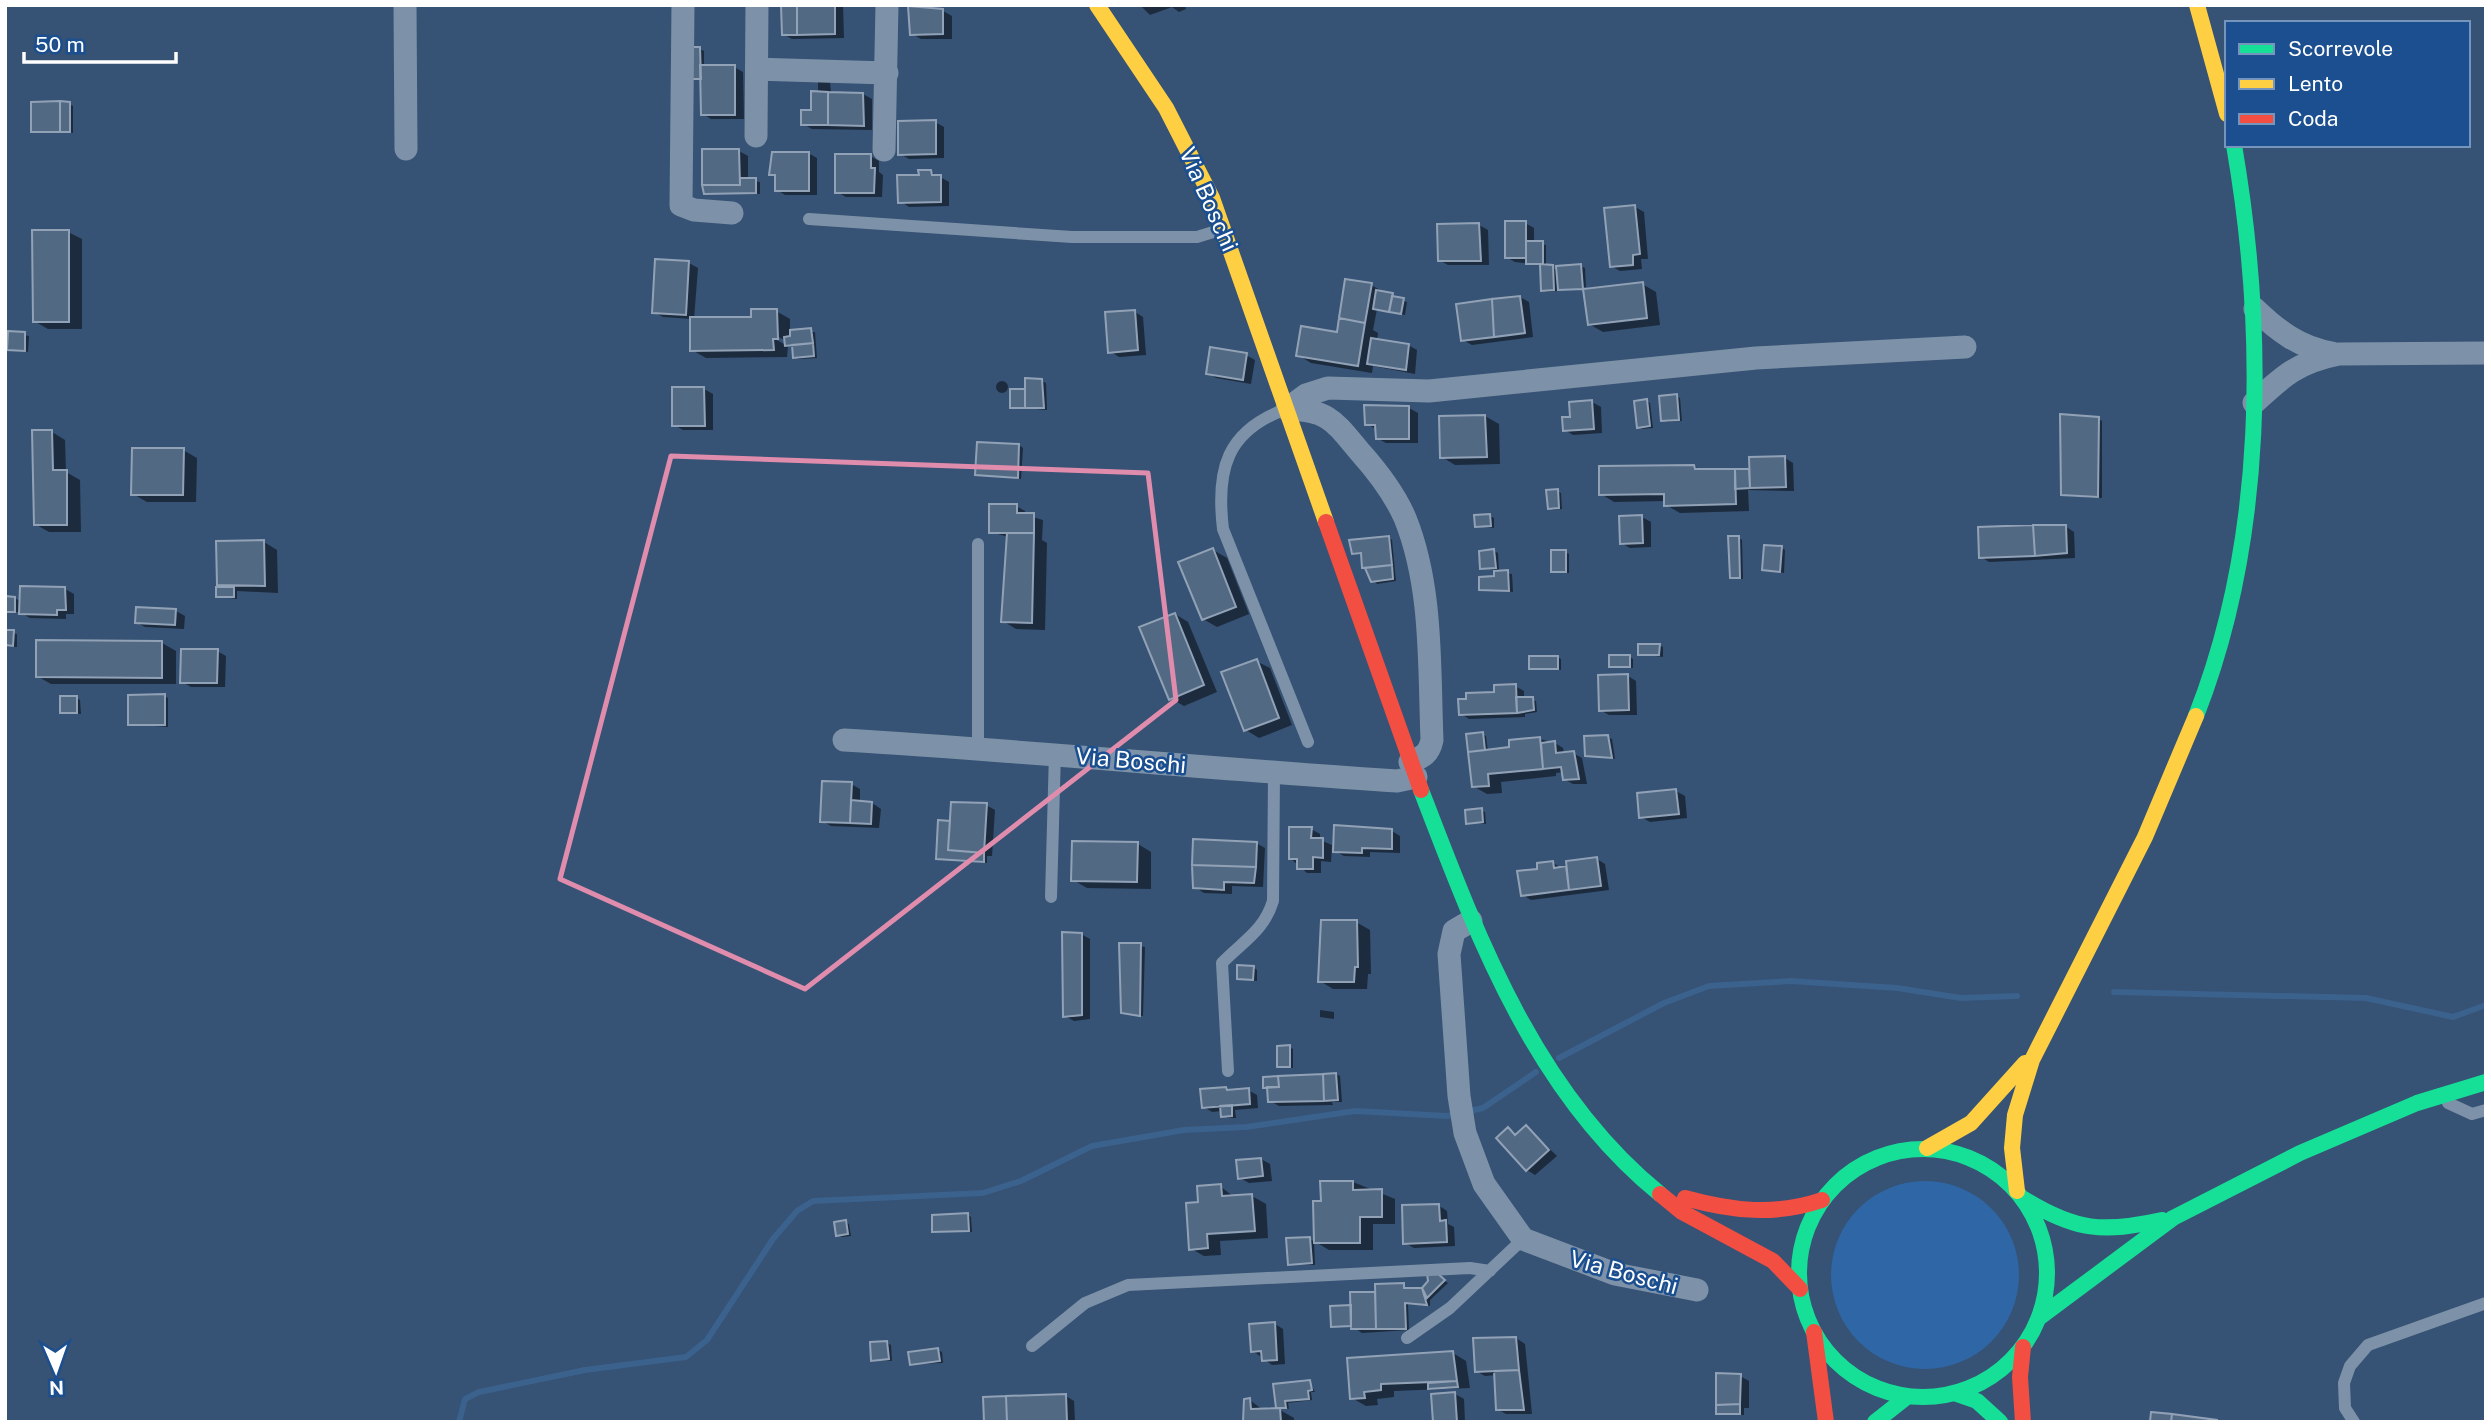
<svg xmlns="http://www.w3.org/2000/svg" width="2491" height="1427" font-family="'Public Sans',sans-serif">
<rect width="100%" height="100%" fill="#365274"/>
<path fill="#2f66a5" d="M1831 1275a94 94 0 1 1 188 0a94 94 0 1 1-188 0Z"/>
<path fill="#0007" fill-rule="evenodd" d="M783 5H843L844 38 792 39 783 34Z
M1140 5H1185L1186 9 1179 12 1172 7 1150 15Z
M943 11 952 16V39H921L912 34Z
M700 49 704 51V67H734L743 72 744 119H711L703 114 702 81 692 78Z
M818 78 830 81 831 93 863 94 872 99V130L812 129 803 124 823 93 818 90Z
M69 104 73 106V133L33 131Z
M935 122 944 127V158L909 159 900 154Z
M739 151 748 156V180L760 182V194L706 193Z
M808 153 817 158V195H785L777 190V177L771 174Z
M870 156 879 161V172L883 175 882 197H846L837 192Z
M931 172 949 182V206L909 207 900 201 920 177Z
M1635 207 1644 212 1648 259H1641L1642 269 1620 271 1611 266Z
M1525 223 1534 228V243L1546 245V266L1558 270 1581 266 1585 268 1586 287H1557V291L1547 292 1543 290 1542 265 1515 262 1506 257Z
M1479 225 1488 230 1489 265H1448L1439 260Z
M68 232 82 239V329H48L34 321Z
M689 263 698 268 694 319H753L776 311 790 319V332H815L817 358 799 359 795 357 794 346H788L787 357 706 358 692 350V319L663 317 654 312ZM771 333 786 341V345L769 336Z
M1642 284 1656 292 1660 325 1603 332 1589 324Z
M1371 285 1380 290 1379 293 1407 302 1405 315 1377 309 1373 330 1378 333 1377 341 1408 345 1417 350 1415 374 1373 366 1372 373 1311 363 1298 355 1338 334Z
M1520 297 1529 302 1533 337 1472 345 1463 340Z
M1135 312 1143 317 1146 355 1119 357 1110 351Z
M10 333 29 336 28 352 9 349Z
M1246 355 1255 360 1251 384 1216 378 1208 373Z
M1042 381 1046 383 1047 410 1012 407 1026 391Z
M996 387a6 6 0 1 1 12 0a6 6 0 1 1-12 0Z
M704 389 713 394V430H683L674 425Z
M1676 396 1680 398 1682 421 1667 422 1663 420Z
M1647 401 1650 403 1653 428 1642 429 1638 427Z
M1592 402 1601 407 1602 433 1573 435 1565 430 1572 419Z
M1409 408 1418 413V443H1386L1377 438 1376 429 1367 424Z
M1485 416 1499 424 1500 464 1455 465 1442 457Z
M2098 419 2102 421V498L2066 496 2062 494Z
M52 432 65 440 66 472 80 480 81 532H49L35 524Z
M1019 445 1023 448 1021 479 977 474Z
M183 450 197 458 196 502H147L133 494Z
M1785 458 1793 463 1794 491 1748 490 1749 511 1680 513 1666 505V501L1614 502 1601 494 1694 466 1702 471H1751Z
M1557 491 1561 493 1562 509 1553 510 1550 508Z
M1016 506 1025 511V515L1043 520 1042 540 1047 543 1045 630 1016 629 1003 621 1008 537 991 532Z
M1490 516 1494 518V528L1476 526Z
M1642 517 1651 522V547L1630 548 1621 543Z
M2065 526 2074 532 2075 558 1989 562 1981 557Z
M1389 537 1392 540 1396 581 1377 584 1364 567 1362 555 1354 553Z
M1739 538 1742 540 1743 579H1735L1731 577Z
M264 542 277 550 278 593 237 591V599L217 596 228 589 219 584Z
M1782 548 1785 550 1784 573 1764 569Z
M1213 550 1227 558 1249 614 1217 627 1203 619Z
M1494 551 1498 553 1499 572 1512 574 1513 592 1481 589 1496 578 1495 570 1482 568Z
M1565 552 1569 554V573H1556L1552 571Z
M65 589 74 594V614H66V619L30 618 19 612H5L15 598 21 602Z
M176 611 185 616 184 629 145 627 136 622Z
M1175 614 1188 622 1217 692 1184 706 1170 698Z
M5 632 17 634V647L5 646Z
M38 642 162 643 176 651V684H51L37 676Z
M1659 645 1663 647V657L1640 654Z
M217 651 226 656 225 687H191L182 682Z
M1558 657 1561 659V670L1530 668Z
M1630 657 1633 659V668L1611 666Z
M1256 661 1270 668 1292 725 1259 738 1246 730Z
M1628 676 1636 681 1637 715H1609L1600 710Z
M1515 686 1524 691V699L1536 701 1537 712 1525 714V717L1469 719 1461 714Z
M164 696 168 698V727L129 724Z
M77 698 80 700 81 714 62 712Z
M1482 734 1486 736 1488 752 1511 749 1540 739 1555 743 1563 748 1564 754 1573 753 1582 758 1587 784H1573L1564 779V772L1556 773V776L1501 782 1502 793 1487 794 1473 786Z
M1608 737 1612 739 1615 759 1586 755Z
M851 784 860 789V803H872L881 809 879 828 831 826 822 821Z
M1676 791 1685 796 1687 818 1650 822 1641 817Z
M986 805 995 810 992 856H987V863L938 858 951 822Z
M1481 810 1485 812 1486 824 1468 822Z
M1335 827 1392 831 1400 836V853L1370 852V857L1344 856 1335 851Z
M1311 829 1320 834V840L1332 845 1331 862 1321 861V873H1307L1290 858Z
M1256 843 1265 848 1263 887 1232 886V894L1204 893 1195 887Z
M1138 844 1151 852V889L1087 888 1073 880Z
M1597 859 1605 864 1609 890 1531 900 1522 895 1539 870 1553 863 1562 868Z
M1356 922 1370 930 1371 974H1368L1367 989H1333L1320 981Z
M1081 934 1090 939V1019L1074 1021 1065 1016Z
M1121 944 1145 947 1143 1016 1126 1014Z
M1253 967 1257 970V981L1239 978Z
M1320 1010 1334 1012V1019L1320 1017Z
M1289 1047 1293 1049V1068H1283L1279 1066Z
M1336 1074 1340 1076 1342 1102H1332L1333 1105 1279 1106 1270 1101Z
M1226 1089 1248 1090 1257 1095 1258 1108 1235 1110 1236 1118H1227L1222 1111 1212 1112 1204 1107Z
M1527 1127 1557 1156 1535 1175 1527 1170 1508 1129 1518 1135Z
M1261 1159 1270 1164 1272 1181 1249 1183 1240 1178Z
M1353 1182 1395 1199V1224H1373V1250H1329L1314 1241 1315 1265 1290 1264 1310 1239 1315 1242 1322 1203Z
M1220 1186 1234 1197 1252 1196 1266 1204 1268 1238 1220 1241 1221 1255 1204 1256 1190 1248 1200 1204Z
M1438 1205 1447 1211 1448 1224 1454 1227 1455 1246 1414 1248 1405 1243Z
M968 1215 971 1217 972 1232 934 1231Z
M846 1222 849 1224 851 1236 842 1237 838 1235Z
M1441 1278 1448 1283 1430 1300V1306L1408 1304 1409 1330 1362 1333 1353 1327 1333 1326 1352 1307 1375 1293 1404 1285 1407 1290H1423L1429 1282Z
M1275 1324 1283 1329 1285 1364 1272 1365 1253 1351Z
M1516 1338 1525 1344 1532 1414H1506L1497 1409 1496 1375 1485 1376 1476 1371Z
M887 1343 891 1345 892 1361 873 1360Z
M938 1350 942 1352 943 1363 911 1364Z
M1453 1353 1466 1361 1470 1388 1394 1391V1397L1377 1399 1378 1405 1366 1406 1352 1398 1349 1360Z
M1740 1376 1749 1381V1408H1744V1415H1722L1718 1413Z
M1309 1382 1315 1392H1311L1312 1400 1288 1403 1289 1409 1278 1407 1275 1386Z
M1455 1394 1464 1399 1465 1422H1435Z
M1066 1396 1074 1401 1075 1422H985Z
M1250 1400 1264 1411 1280 1410 1294 1418V1422H1246Z"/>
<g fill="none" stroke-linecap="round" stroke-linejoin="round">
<path stroke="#3b618d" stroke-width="6" d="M2114 992 2366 998 2453 1017 2486 1005
M1559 1058 1664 1003 1709 986 1791 981 1897 988 1961 998 2017 996
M459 1422 465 1399 479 1392 585 1370 686 1357 707 1340 773 1239 797 1211 813 1201 983 1193 1021 1181 1092 1146 1184 1130 1246 1127 1355 1111 1447 1116 1483 1108 1536 1072"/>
</g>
<path fill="#526984" stroke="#92a2b6" stroke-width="2" d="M781 5H797V35H782Z
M797 5H835V34L797 35Z
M908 6 943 9V34L910 35Z
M690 47H700L701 79H690Z
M700 65H735V115H701Z
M811 91 828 92V125H801V110H811Z
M828 92 863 93 864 126 828 125Z
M60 101V132H31V102Z
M60 101 70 102V132H60Z
M936 120V154L898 155V121Z
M702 149H739L740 185H702Z
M772 152H809V191H775V175H769Z
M835 154H871V168H875L874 193H835Z
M918 170H931L932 175H941V202L898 203 897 175H919Z
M740 178H756V193L704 194 702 185H740Z
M1635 205 1640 254 1633 255V265L1610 267 1604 208Z
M1505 221H1526V258H1505Z
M1479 223 1481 261H1438L1437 224Z
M32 230H69V322H33Z
M1526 241H1543V264H1526Z
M655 259 689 261 686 315 652 313Z
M1540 264 1553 265 1554 290 1541 291Z
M1581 264 1583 289 1558 290 1556 266Z
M1345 279 1372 283 1365 323 1339 318Z
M1643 282 1647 318 1588 325 1583 289Z
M1376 290 1393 293 1389 312 1373 309Z
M1392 296 1404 298 1401 314 1389 312Z
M1520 296 1525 333 1494 337 1492 299Z
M1492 299 1494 337 1461 341 1456 304Z
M751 309H777L778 339H773L774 350 690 351V317H751Z
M1135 310 1138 350 1108 353 1105 312Z
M1339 318 1365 323 1358 366 1296 356 1301 326 1337 332Z
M811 328 813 343 785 346 784 337 790 336V330Z
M8 331 25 332V351L7 350Z
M1371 338 1409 344 1406 370 1367 364Z
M813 343 814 356 793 358 792 345Z
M1210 347 1247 353 1243 380 1206 374Z
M1025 378 1042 379 1044 408H1025Z
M672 387H704L705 426H672Z
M1010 389H1025V408H1010Z
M1677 394 1679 420 1661 421 1659 396Z
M1647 399 1650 426 1637 428 1634 401Z
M1592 400 1594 429 1563 431 1562 417H1570L1569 402Z
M1364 405 1409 406V439H1376L1375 425H1365Z
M2060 414 2099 417 2098 497 2061 495Z
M1485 415 1487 457 1440 458 1439 416Z
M32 430H52L53 470H67V525H34Z
M977 442 1019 444 1018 478 975 475Z
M132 448H184L183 495H131Z
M1785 456 1786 487 1750 488 1749 457Z
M1694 465 1695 469H1735L1736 504 1664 506V494L1599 495V466Z
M1735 469H1749L1750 488 1735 489Z
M1558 489 1559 508 1548 509 1546 490Z
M989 504H1017V513H1034V533H989Z
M1490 514 1491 526 1475 527 1474 515Z
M1642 515 1643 543 1620 544 1619 516Z
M2033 525H2066L2067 553 2035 556Z
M2033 525 2035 556 1979 558 1978 527Z
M1007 533H1034L1032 623 1001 622Z
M1389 536 1392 565 1362 568 1361 553 1352 554 1349 540Z
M1728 536H1739L1740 578H1730Z
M264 540 265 586 217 585 216 541Z
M1764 545 1782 546 1780 572 1762 570Z
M1213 548 1236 607 1202 620 1178 562Z
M1494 549 1496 568 1480 569 1479 551Z
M1551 550H1566V572H1551Z
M1392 565 1393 579 1371 582 1365 568Z
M1508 570 1509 591 1479 590V577L1494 576V571Z
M20 586 65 587 66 610H57V615L19 614Z
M216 587H234V597H216Z
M5 596 15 597V612H5Z
M136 607 176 609 175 625 135 623Z
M1175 613 1204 685 1169 700 1139 627Z
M5 630H14L13 646 5 645Z
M36 640 162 641V678L36 677Z
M1638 644H1660L1659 655H1638Z
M181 649H218L217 683H180Z
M1609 655H1630V667H1609Z
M1529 656H1558V669H1529Z
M1257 659 1279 718 1244 731 1221 672Z
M1628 674 1629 710 1599 711 1598 675Z
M1516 684 1517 713 1459 715 1458 699H1466V693L1494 692V685Z
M165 694V725H128V695Z
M60 696H77V713H60Z
M1516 697H1533L1534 710 1517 713Z
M1483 732 1485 750 1468 752 1466 734Z
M1608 735 1612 758 1585 756 1584 736Z
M1540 737 1543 769 1488 774 1489 786 1472 787 1468 752 1509 747V740Z
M1555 741 1556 753 1574 751 1579 779 1563 780 1561 767 1543 769 1541 743Z
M822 781 852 782 850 823 820 822Z
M1676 789 1679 814 1639 818 1637 793Z
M851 800 872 802 871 824 850 823Z
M951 802 987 803 984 853 948 850Z
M1482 808 1483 822 1466 824 1465 810Z
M938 820 950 821 948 850 984 853V862L936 859Z
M1334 825 1392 829V849L1362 848V853L1333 852Z
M1289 827H1312L1311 838H1323V858L1313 857V869H1297V859H1289Z
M1193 839 1257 842 1256 867 1192 865Z
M1072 841 1138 842 1137 882 1071 881Z
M1597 857 1601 886 1569 890 1566 861Z
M1553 861 1554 868 1566 866 1569 890 1521 896 1517 871 1537 869V863Z
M1192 865 1256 867 1254 883 1224 882V890L1193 888Z
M1321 920H1357L1358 967H1355L1354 982H1318Z
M1062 932 1082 933V1015L1063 1017Z
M1119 943H1141L1140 1016 1121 1013Z
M1237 965 1254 966 1253 980 1237 979Z
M1290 1045V1067H1277V1046Z
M1336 1073 1338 1100 1324 1101 1323 1074Z
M1323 1074 1324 1101 1268 1102 1267 1087H1279L1278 1076Z
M1278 1076 1279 1087 1263 1088V1077Z
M1226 1087 1227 1090 1249 1088 1250 1104 1202 1108 1200 1089Z
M1232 1105V1116L1221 1117 1220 1106Z
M1526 1125 1549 1150 1526 1171 1496 1138 1508 1127 1515 1135Z
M1261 1158 1263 1176 1238 1179 1236 1160Z
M1320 1181H1353V1190L1382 1189V1217H1360V1243H1314L1313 1201H1321Z
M1221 1184 1222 1196 1252 1194 1255 1231 1207 1234 1208 1248 1189 1250 1186 1203 1198 1202 1197 1186Z
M1439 1204 1440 1221 1446 1220 1447 1242 1403 1244 1402 1205Z
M968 1213 969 1231 932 1232V1215Z
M846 1220 848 1234 836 1236 834 1222Z
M1310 1237 1312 1263 1288 1265 1286 1238Z
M1437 1273 1445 1280 1427 1298 1422 1288 1428 1281 1427 1274Z
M1404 1283V1288H1422L1427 1305 1405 1303 1406 1329H1376L1375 1284Z
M1350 1292H1375L1376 1329H1351Z
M1351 1305V1326L1331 1327 1330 1306Z
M1275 1322 1277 1360 1262 1361 1261 1351 1251 1352 1249 1324Z
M1516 1337 1519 1370 1475 1372 1473 1338Z
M887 1341 889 1359 871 1361 870 1342Z
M938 1348 940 1361 910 1365 908 1352Z
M1453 1351 1457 1381 1381 1384V1390L1364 1392 1365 1398 1350 1399 1347 1358Z
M1519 1370 1524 1410H1496L1494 1371Z
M1716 1373 1741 1374 1740 1404 1716 1405Z
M1310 1380 1312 1390 1308 1391 1309 1399 1285 1401 1286 1408H1276L1273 1384Z
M1457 1381 1458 1387 1428 1389V1383Z
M1455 1392 1457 1422H1433L1431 1394Z
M1066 1394 1067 1422H1007L1006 1396Z
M1006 1396 1007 1422H984L983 1397Z
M1250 1398 1251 1409 1280 1408 1281 1422H1243L1244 1399Z
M1740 1404V1414H1716V1405Z
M2151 1412 2172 1414 2171 1422H2150Z
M2172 1414 2217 1420V1422H2171Z"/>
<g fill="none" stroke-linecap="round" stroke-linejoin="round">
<path stroke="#7d92a8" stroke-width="12" d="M809 219 1072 237H1197L1223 229
M1286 409C1226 431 1216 470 1223 529L1308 742
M978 748V544
M1051 897 1055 752
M1228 1071 1222 963C1242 942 1264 931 1273 901L1274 773
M2448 1103 2472 1114 2486 1110
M1407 1338 1450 1308 1523 1239
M1032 1346 1085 1303 1128 1285 1470 1268 1490 1271
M2354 1422 2345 1408 2344 1383 2350 1366 2368 1345 2486 1303"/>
<path stroke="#7d92a8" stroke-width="23" d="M405 5 406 149
M683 5 681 205 694 210 732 213
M757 69 887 73
M756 136 757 5
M884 150 887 5
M2255 309C2278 331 2300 348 2332 353
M2254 403C2283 376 2298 362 2339 354L2486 353
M1287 409 1306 395 1328 388 1429 391 1756 358 1965 347
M1287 409C1329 410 1334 421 1360 452 1377 471 1395 495 1405 518 1433 587 1429 668 1432 740 1429 754 1423 757 1410 762
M844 740C1029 751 1213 769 1397 781L1416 777
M1471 921 1454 931 1449 954 1459 1096 1465 1133 1484 1184 1523 1239 1615 1274 1697 1290"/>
<path stroke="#16e098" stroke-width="16" d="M2196 716C2266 538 2266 331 2234 145
M1421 790C1477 936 1535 1093 1660 1194
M1799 1273a124 124 0 1 1 248 0a124 124 0 1 1-248 0Z
M2024 1199C2076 1231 2103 1233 2162 1220
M2040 1317 2173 1218 2300 1153 2417 1103 2486 1082
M1954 1393 1977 1401 2000 1422
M1875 1422 1908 1396"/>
<path stroke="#ffcf43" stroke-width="16" d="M1097 5 1166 108 1212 198 1326 522
M2197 5 2227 114
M1927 1148 1971 1123 2025 1063
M2017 1191 2012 1148 2015 1115 2032 1060 2145 837 2196 716"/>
<path stroke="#f24e42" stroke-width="16" d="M1326 522 1421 790
M1660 1194 1682 1212 1773 1261 1800 1289
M1685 1198C1732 1211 1775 1216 1822 1200
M1814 1332 1826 1422
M2023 1347 2020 1377 2023 1422"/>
</g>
<path fill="none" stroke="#e08cad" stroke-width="5" stroke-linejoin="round" d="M671 456 1148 473 1176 700 805 989 560 879Z"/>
<g text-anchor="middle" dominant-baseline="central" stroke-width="5" stroke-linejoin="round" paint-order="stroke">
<g font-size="23" fill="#fff" stroke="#1b4f8f">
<text transform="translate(1209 199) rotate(66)">Via Boschi</text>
<text transform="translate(1131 760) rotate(5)">Via Boschi</text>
<text transform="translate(1624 1272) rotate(15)">Via Boschi</text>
</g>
</g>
<rect width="2491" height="1427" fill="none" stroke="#ffffff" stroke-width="14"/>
<rect x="2225" y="21" width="245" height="126" fill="#1b4f8f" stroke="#7695bc" stroke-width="2"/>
<rect x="2239" y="44" width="35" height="10" fill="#16e098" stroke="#7695bc" stroke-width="2"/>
<text x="2288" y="56" font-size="21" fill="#ffffff">Scorrevole</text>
<rect x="2239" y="79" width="35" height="10" fill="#ffcf43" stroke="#7695bc" stroke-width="2"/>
<text x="2288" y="91" font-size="21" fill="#ffffff">Lento</text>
<rect x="2239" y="114" width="35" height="10" fill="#f24e42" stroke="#7695bc" stroke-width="2"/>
<text x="2288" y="126" font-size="21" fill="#ffffff">Coda</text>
<g transform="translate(56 1371) rotate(178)" stroke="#1b4f8f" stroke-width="5" paint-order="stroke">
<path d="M0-5L12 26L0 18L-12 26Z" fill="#ffffff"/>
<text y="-10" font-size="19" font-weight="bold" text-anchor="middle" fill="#ffffff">N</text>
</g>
<path d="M24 52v10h152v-10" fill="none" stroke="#ffffff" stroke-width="3.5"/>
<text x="35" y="52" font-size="21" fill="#ffffff" stroke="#1b4f8f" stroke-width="5" paint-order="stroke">50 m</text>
</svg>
